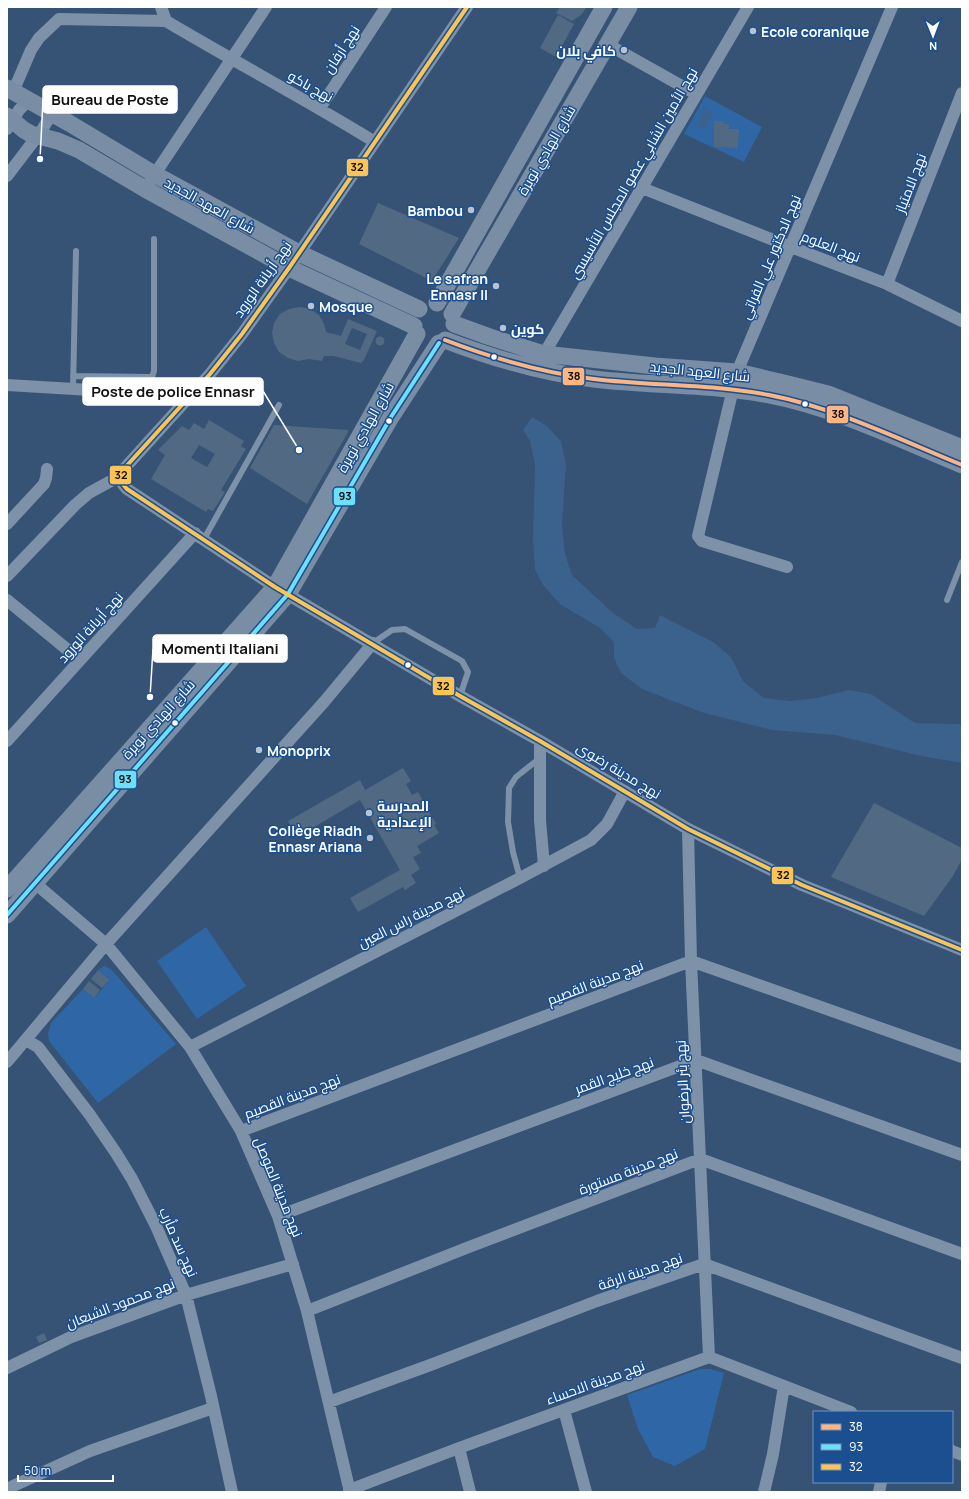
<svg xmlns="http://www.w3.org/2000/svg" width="969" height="1499" font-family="Manrope,Cairo,sans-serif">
<rect width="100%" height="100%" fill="#365274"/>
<path fill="#2f66a5" d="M705 96 762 127 744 162 684 134Z
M206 927 246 986 197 1019 157 961Z
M104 966 111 969 176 1044 98 1103 49 1041 48 1033 51 1023 83 989 94 998 110 980 98 970Z
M700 1369H710L724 1373 705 1449 675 1466 653 1457 638 1429 627 1395Z"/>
<path fill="#3b618d" d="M704 107 713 111 705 130 696 126Z
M532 417 547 426 561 441 566 464 562 523 565 554 572 575 613 613 637 629 655 628 660 615 713 642 731 657 743 681 764 698 790 701 816 698 849 690 871 694 915 723 959 724 962 726V763L921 756 835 735 772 730 701 712 642 689 621 673 614 658V642L600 628 560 604 543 585 535 570 533 539 535 465 530 441 523 430Z"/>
<path fill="#526984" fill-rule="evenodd" d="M560 7H587L581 15 572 21 556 13Z
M558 15 574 24 556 57 540 48Z
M714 121H723V124H729V129H739L738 148 714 147Z
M378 203 459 238 432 281 359 244Z
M300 307 310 309 319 315 324 324 326 332 341 336 348 319 377 331 364 360 361 363 333 356H324L322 361 309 359 298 361 288 358 279 352 274 343 272 333 274 323 280 314 289 309ZM352 328 367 334 360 350 345 344Z
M375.5 341a4.5 4.5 0 1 1 9 0a4.5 4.5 0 1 1-9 0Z
M209 420 244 441 241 446 246 449 221 490 225 492 213 511 208 509 206 512 151 479 165 455 158 450 182 426 189 430 194 423 204 429ZM199 445 215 454 207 467 191 458Z
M274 425 348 430V432L307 504 250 468Z
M403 768 411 781 406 784 412 795 418 792 436 824 434 825 439 833 417 846 421 853 413 857 420 869 411 875 416 883 405 890 403 887 358 912 350 898 400 870 360 800 297 837 288 821 360 780 365 790Z
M874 803 962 848V859L953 876 924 916 831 877Z
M98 970 110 980 102 988 91 979Z
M89 981 100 990 94 998 83 989Z
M44 1333 47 1340 39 1343 36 1337Z"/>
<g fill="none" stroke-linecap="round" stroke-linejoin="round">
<path stroke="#7d92a8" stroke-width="6" d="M73 376 152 377 154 371V239
M73 389 76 251
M204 539 279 405
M947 600 962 562
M373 643 392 630 405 629 462 661 468 672 460 696
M520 878 513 852 508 822 509 788 516 777 540 758"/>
<path stroke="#7d92a8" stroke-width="12" d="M161 7 166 21C235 62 307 100 375 142
M467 7 289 268 242 334 210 374 122 471C119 479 121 483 127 489L275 587 460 696 540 741 688 829 802 885 962 950
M607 44 696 94
M13 92 31 50 39 38 59 19 166 21
M320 108 386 7
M7 129 19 110 29 100
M7 176 42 130 52 113
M642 188 791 247 887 284 962 321
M145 189 266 7
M887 284 962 93
M544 354 748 7
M7 385 191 396
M7 524 44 484 46 478 47 469
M787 567 702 541 698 536 737 372 892 7
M7 576 75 505 89 493 120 476
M7 600 80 660
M7 741 195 533
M540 741V820L544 866
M688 829 691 961 709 1357
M29 878 106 944 190 1047 241 1131 278 1216 307 1311 350 1492
M26 1040 38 1047 90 1115 116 1153 132 1179 156 1226 186 1295 211 1396 232 1492
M190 1047 520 878 591 840 607 824 625 791
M7 1062 106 944 324 702 373 643
M241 1131 691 961 962 1057
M278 1216 696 1060 962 1155
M307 1311 469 1247 700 1159 962 1254
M7 1368 71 1337 186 1295 293 1264
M329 1402 433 1364 597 1301 704 1264 962 1358
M564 1410 586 1492
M459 1448 470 1492
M952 1451 962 1455
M7 1490 13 1486 90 1451 213 1408
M349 1490 459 1448 709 1357 851 1412
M764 1492 773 1454 784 1386
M879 1492 881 1482"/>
<path stroke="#798da4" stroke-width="17" d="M7 88 69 123 154 174 299 253 419 309
M7 116 24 130 31 134 58 141 79 150 145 189 289 268 414 326
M437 303 604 7
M452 314 629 7
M454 324 490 337 544 354 655 366 737 372 788 384 828 394 962 448
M445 340C492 358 543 373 594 379 652 386 711 384 769 395 833 407 901 440 962 465
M7 889 275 587 417 334
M7 915 288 594 391 417 439 343"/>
<defs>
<path id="bus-1" d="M445 340C492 358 543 373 594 379 652 386 711 384 769 395 833 407 901 440 962 465"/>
<path id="bus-2" d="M7 915 288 594 391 417 439 343"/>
<path id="bus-3" d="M467 7 289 268 242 334 210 374 122 471C119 479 121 483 127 489L275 587 460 696 540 741 688 829 802 885 962 950"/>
</defs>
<use href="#bus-1" stroke="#1b4f8f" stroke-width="7"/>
<use href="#bus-2" stroke="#1b4f8f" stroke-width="7"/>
<use href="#bus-3" stroke="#1b4f8f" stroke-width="7"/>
<use href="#bus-1" stroke="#ffb580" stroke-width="4"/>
<use href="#bus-2" stroke="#6ddff8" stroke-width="4"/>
<use href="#bus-3" stroke="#fcc553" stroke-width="4"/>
</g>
<g fill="#b9c2ce" stroke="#1b4f8f" stroke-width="1.5">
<circle cx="753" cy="31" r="4"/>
<circle cx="624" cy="50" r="4"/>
<circle cx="471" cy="210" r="4"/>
<circle cx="496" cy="286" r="4"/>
<circle cx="311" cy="306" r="4"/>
<circle cx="503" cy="328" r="4"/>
<circle cx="259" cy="750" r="4"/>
<circle cx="369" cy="813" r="4"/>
<circle cx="370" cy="838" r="4"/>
</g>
<g fill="#fff" stroke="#1b4f8f" stroke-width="1.5">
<circle cx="494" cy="357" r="3.5"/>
<circle cx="805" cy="404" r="3.5"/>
<circle cx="389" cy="421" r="3.5"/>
<circle cx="408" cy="665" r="3.5"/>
<circle cx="175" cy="723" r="3.5"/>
</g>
<g text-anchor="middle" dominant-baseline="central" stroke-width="3" stroke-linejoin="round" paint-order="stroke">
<g font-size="14" font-weight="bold" fill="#fff" stroke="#1b4f8f" text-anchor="start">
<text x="761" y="31">Ecole coranique</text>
<text x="616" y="50" text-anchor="end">كافي بلان</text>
<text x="463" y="210" text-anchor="end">Bambou</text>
<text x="488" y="278" text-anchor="end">Le safran<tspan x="488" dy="16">Ennasr II</tspan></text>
<text x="319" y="306">Mosque</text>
<text x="511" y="328">كوين</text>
<text x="267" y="750">Monoprix</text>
<text x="377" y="805">المدرسة<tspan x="377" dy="16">الإعدادية</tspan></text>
<text x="362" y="830" text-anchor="end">Collège Riadh<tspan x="362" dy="16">Ennasr Ariana</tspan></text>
</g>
<g font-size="14" fill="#fff" stroke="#1b4f8f">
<text transform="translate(341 49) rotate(-57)">نهج أرفان</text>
<text transform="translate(311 86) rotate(29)">نهج باكو</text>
<text transform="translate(546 150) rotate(-60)">شارع الهادي نويرة</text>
<text transform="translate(633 173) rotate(-60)">نهج الأمين الشابي عضو المجلس التأسيسي</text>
<text transform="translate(910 183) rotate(-69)">نهج الامتياز</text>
<text transform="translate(210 205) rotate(29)">شارع العهد الجديد</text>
<text transform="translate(831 246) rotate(21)">نهج العلوم</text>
<text transform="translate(770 257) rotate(-67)">نهج الدكتور علي الفراتي</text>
<text transform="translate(262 279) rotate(-55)">نهج أريانة الورود</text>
<text transform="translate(700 371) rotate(6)">شارع العهد الجديد</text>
<text transform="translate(365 427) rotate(-61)">شارع الهادي نويرة</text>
<text transform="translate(90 627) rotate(-48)">نهج أريانة الورود</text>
<text transform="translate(158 719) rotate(-48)">شارع الهادي نويرة</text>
<text transform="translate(619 770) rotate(31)">نهج مدينة رضوى</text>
<text transform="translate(411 917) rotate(-27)">نهج مدينة راس العين</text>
<text transform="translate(595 982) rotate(-21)">نهج مدينة القصيم</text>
<text transform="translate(614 1075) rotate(-20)">نهج خليج القمر</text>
<text transform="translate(682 1082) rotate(-93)">نهج بئر الرضوان</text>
<text transform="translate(292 1096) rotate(-21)">نهج مدينة القصيم</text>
<text transform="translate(628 1171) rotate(-21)">نهج مدينة مستورة</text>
<text transform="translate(279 1187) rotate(68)">نهج مدينة الموصل</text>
<text transform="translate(179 1242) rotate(66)">نهج سد مأرب</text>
<text transform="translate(640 1271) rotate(-19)">نهج مدينة الرقة</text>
<text transform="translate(120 1303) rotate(-21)">نهج محمود الشبعان</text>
<text transform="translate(595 1382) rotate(-20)">نهج مدينة الاحساء</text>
</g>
</g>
<path fill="none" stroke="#fff" stroke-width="1.5" d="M40 159L43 100M299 450L263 391M150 697L153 649"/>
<g fill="#fff" stroke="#1b4f8f" stroke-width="1.5">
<circle cx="40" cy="159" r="4"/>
<circle cx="299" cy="450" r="4"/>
<circle cx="150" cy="697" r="4"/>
</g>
<g fill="#fff" stroke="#fff" stroke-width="1.5">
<rect x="43" y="86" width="134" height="27" rx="4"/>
<rect x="83" y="378" width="180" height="27" rx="4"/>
<rect x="153" y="635" width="134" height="27" rx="4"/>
</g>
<g font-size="15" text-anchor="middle" font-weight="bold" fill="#111">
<text x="110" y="105">Bureau de Poste</text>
<text x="173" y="397">Poste de police Ennasr</text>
<text x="220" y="654">Momenti Italiani</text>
</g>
<g stroke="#1b4f8f" stroke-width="1.5">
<rect x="346" y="158" width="23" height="19" rx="4" fill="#fcc553"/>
<rect x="562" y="367" width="23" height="19" rx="4" fill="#ffb580"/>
<rect x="826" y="405" width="23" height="19" rx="4" fill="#ffb580"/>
<rect x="109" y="465" width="23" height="20" rx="4" fill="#fcc553"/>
<rect x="333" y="487" width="23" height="19" rx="4" fill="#6ddff8"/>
<rect x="432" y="676" width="23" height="20" rx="4" fill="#fcc553"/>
<rect x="114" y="770" width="23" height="19" rx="4" fill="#6ddff8"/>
<rect x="771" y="866" width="23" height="19" rx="4" fill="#fcc553"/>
</g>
<g font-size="11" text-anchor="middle" font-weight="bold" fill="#111">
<text x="357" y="171">32</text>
<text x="574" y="380">38</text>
<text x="838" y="418">38</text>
<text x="121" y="479">32</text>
<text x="345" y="500">93</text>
<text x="443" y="690">32</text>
<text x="125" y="783">93</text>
<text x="783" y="879">32</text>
</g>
<rect width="969" height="1499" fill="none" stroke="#ffffff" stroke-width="16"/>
<rect x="813" y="1411" width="140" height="72" fill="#1b4f8f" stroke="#7695bc"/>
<rect x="821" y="1424" width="20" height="6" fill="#ffb580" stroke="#7695bc"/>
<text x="849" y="1431" font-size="12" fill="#ffffff">38</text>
<rect x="821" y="1444" width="20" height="6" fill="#6ddff8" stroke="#7695bc"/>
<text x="849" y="1451" font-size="12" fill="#ffffff">93</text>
<rect x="821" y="1464" width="20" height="6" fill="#fcc553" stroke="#7695bc"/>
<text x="849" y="1471" font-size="12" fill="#ffffff">32</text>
<g transform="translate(933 36) rotate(179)" stroke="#1b4f8f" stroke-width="3" paint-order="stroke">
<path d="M0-3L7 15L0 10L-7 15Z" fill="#ffffff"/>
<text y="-6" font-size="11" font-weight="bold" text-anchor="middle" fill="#ffffff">N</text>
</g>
<path d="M18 1475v6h95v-6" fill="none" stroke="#ffffff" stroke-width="2"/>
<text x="24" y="1475" font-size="12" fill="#ffffff" stroke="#1b4f8f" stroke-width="3" paint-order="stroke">50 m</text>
</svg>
